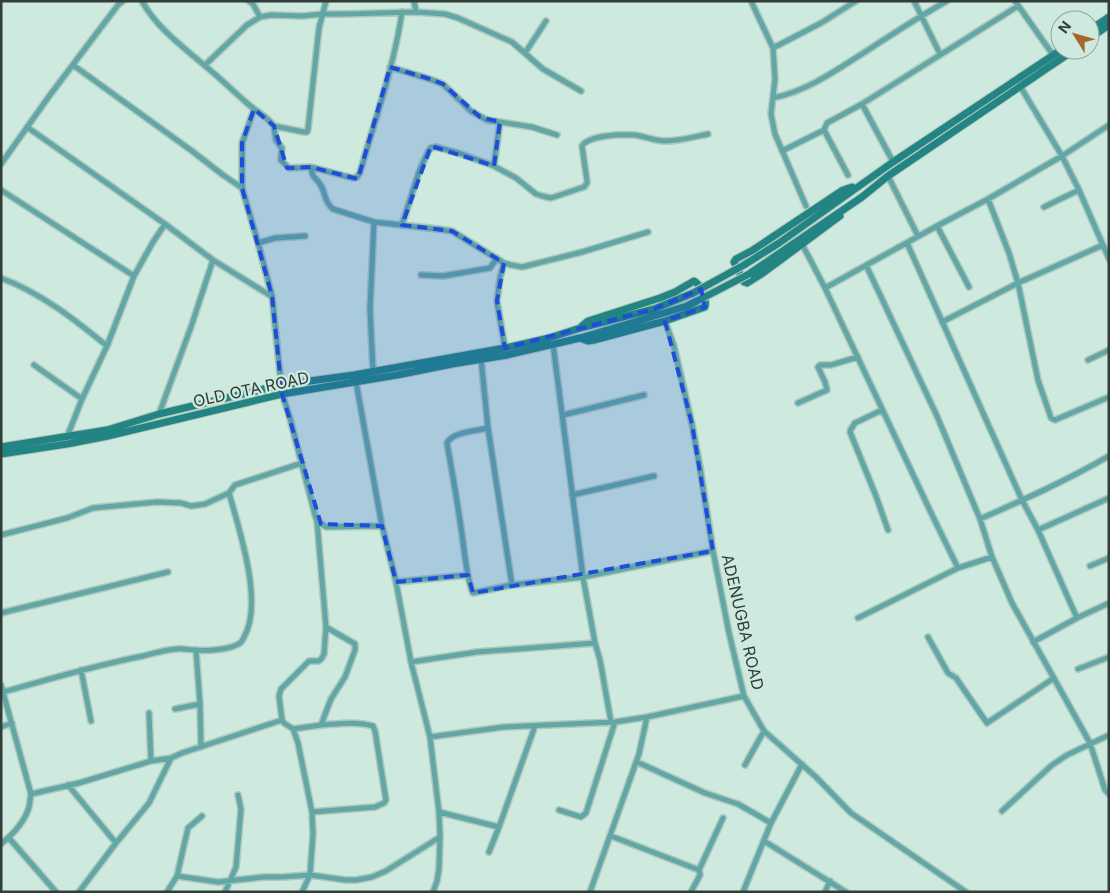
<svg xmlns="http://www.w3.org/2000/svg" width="1110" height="893" font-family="Inter,sans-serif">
<rect width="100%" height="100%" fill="#ceeadf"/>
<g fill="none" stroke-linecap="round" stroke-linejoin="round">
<defs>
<path id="street" d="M142 1C156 27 182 46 204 65 219 77 233 91 248 104 257 112 267 116 274 126L304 132H307L308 129 319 28 326 1
M249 1 253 4 260 17
M414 1 416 12
M751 1 773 48 775 79 771 114 775 134 806 206
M914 1 940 54
M1015 1 1053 55
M773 48 821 23 856 1
M525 53 546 21
M73 65 192 151 223 175 242 188
M205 65 247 25 260 17 271 15 302 16 323 14H346L416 12 445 14 458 18 512 42 543 69 581 91
M390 67 430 79 443 84 471 111 487 120 532 127 557 135
M1020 86 1062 156 1079 190 1109 259
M773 98C808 91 838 69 868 50 894 33 920 16 947 1
M862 104 891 158
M254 109 242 143V188L258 243 272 296 282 394 289 415 315 515 317 521 326 527 382 526
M274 126 276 140 282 148 281 160 289 168 311 167C313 180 314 175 320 184 326 193 324 202 333 209L374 222 438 229 452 231 504 263 511 265 522 267 582 252 648 232
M27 127 165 224 213 260 271 296
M824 130 848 175
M782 151 824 130 827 123 862 104 1018 6
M1 164 50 95 118 5 123 1
M494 166 500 122
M311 167 353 178 357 177 360 172C375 119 394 67 402 12
M888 176 918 236
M1 190 134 276
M988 199 1009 253 1018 283 1038 380 1051 418 1055 420 1109 397
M1044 207 1079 190
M402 225 419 172 428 152 431 148 436 147 461 154 494 166 516 178 536 194 542 196 551 198 584 187 587 183V181L582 146C589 135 622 134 634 135 644 136 655 141 665 141 679 141 694 137 708 134
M937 226 969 287
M258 243 275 238 305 236
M907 243 1022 500 1038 530 1077 618
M802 244 825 288 934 519 958 568
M504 263 500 278 497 301 505 348
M866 265 937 416 980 519 992 557 1012 603 1090 743 1105 790 1109 794
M421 275 443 276 490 268 497 258
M1 278C41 293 74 319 107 346
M825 288 937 226 988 199 1062 156 1109 125
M665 321 674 346 692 424 700 467 713 551 729 633 744 696 764 731 816 777 851 813 966 892
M942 322 1018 283 1103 245
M553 344 583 577 595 643 600 660 611 722
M481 359 488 428 512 585
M1088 360 1109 350
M34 365 82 399
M373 371 370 309 374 222
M356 382 382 526 396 582 411 662 430 737 439 812 440 837 439 869 437 881 433 892
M798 403 827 390 825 382 818 367 820 365H831L858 357
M882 410 855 423 851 429 850 432 876 496 888 530
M159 414 191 327 213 260
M563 415 644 395
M488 428C476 431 452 432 447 443 452 471 457 499 461 528 464 544 466 579 473 593L512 585 583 577 713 551
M67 437 82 399 107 346 134 276 153 242 165 224
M572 495 654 476
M980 519C1023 500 1068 480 1109 456
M1038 530 1109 498
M1 535 67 518 93 508 157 502 181 503 191 506 205 504 229 493 235 485 302 463
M1090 566 1109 558
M396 582 468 575
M1 613 168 572
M858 618 958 568 992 557
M928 637 948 673 956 678 987 723 1054 678
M1033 642 1077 618 1109 603
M196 650 200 704 201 747
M411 662 477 652 595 643
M1078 669 1109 657
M81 670 91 721
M1 685 31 794C30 798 30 803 29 807 25 821 12 835 1 844
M3 692C50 679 96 665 143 656 154 653 165 650 176 649 183 648 189 650 195 650 206 651 231 650 240 643 242 642 243 639 244 637 264 603 239 529 229 493
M175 709 200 704
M149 713 151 761
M282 720 279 696 281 689 309 661H319L322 658 324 654 326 627 317 521
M1 727 12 723
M293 729 321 725 331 699 345 677 355 650V644L326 627
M430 737 504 727 615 722 647 717 744 696
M637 762 705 793 738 804 771 823
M745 765 764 731
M68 785 116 843
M31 794 79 783 151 761 171 758 182 753 282 720 284 723 293 729 298 743 312 812 313 834 310 875 302 892
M559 810 581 817 586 813 615 722
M1002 811 1052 765 1067 755 1109 735
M312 812 375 807 384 803 386 800 375 731 373 726C357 721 337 724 321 725
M439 812 499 827 535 726
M611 836 699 870
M9 838 56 892
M764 841 846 892
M489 852 499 827
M177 876 218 882 264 877H282L310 875 346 880H356L372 877 386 871 440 837
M79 892 116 843 149 803 171 758
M167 892 177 876 188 828 202 816
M225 892 236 867 241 809 238 795
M590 892 639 754 647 717
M691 892 700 875 699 870 723 818
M743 892 771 823 802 764
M825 892 830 881"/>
<path id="secondary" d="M1090 30 1109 17
M1090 38 1109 25
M840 216 763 273 747 283 744 282 734 262 736 259 753 250 843 190 852 187
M744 265 779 243 893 162 1061 50
M749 274 862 197 888 176 1074 50
M580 338 588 341 594 340 665 321 705 307C707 299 702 286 694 281L675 292 660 298 588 321 582 326
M1 447 107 430 159 414 281 385 354 375 505 348 549 338 580 328 654 309 693 293
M1 454 67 444 108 436 282 394 397 375 452 364 507 355 580 338 641 320 687 306 697 301"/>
</defs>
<use href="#street" stroke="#afc7be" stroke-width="8"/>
<use href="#secondary" stroke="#afc7be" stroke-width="9"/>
<use href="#street" stroke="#60a7a5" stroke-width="5"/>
<use href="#secondary" stroke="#228583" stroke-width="7"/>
<defs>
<path id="secondary-bridge" d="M693 293 744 265
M697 301 749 274"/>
</defs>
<use href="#secondary-bridge" stroke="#afc7be" stroke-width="9" stroke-linecap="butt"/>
<use href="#secondary-bridge" stroke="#228583" stroke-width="7"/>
</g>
<path fill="#1d4ed8" fill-opacity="0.2" stroke="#1d4ed8" stroke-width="4" stroke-dasharray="10 6" stroke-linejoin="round" d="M390 67 430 79 443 84 480 117 500 122 494 166 431 146 402 225 452 231 504 263 497 301 505 348 654 309 701 289 705 307 665 321 692 424 713 551 473 593 468 575 396 582 382 526 321 524 282 394 272 296 242 188V143L254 109 274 126 287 168 311 167 358 179Z"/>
<g text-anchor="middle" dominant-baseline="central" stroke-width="4.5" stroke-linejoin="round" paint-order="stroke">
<g font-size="16" fill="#323d39" stroke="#ceeadf">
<text transform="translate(251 389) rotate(-12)">OLD OTA ROAD</text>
<text transform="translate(743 622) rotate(77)">ADENUGBA ROAD</text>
</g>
</g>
<rect width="1110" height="893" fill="none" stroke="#323d39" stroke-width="5"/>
<g transform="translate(1075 35) rotate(307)"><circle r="24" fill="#ceeadf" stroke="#90a59d"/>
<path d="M0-4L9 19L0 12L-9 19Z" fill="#a5672d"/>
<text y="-8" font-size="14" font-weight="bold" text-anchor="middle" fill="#323d39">N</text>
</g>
</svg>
